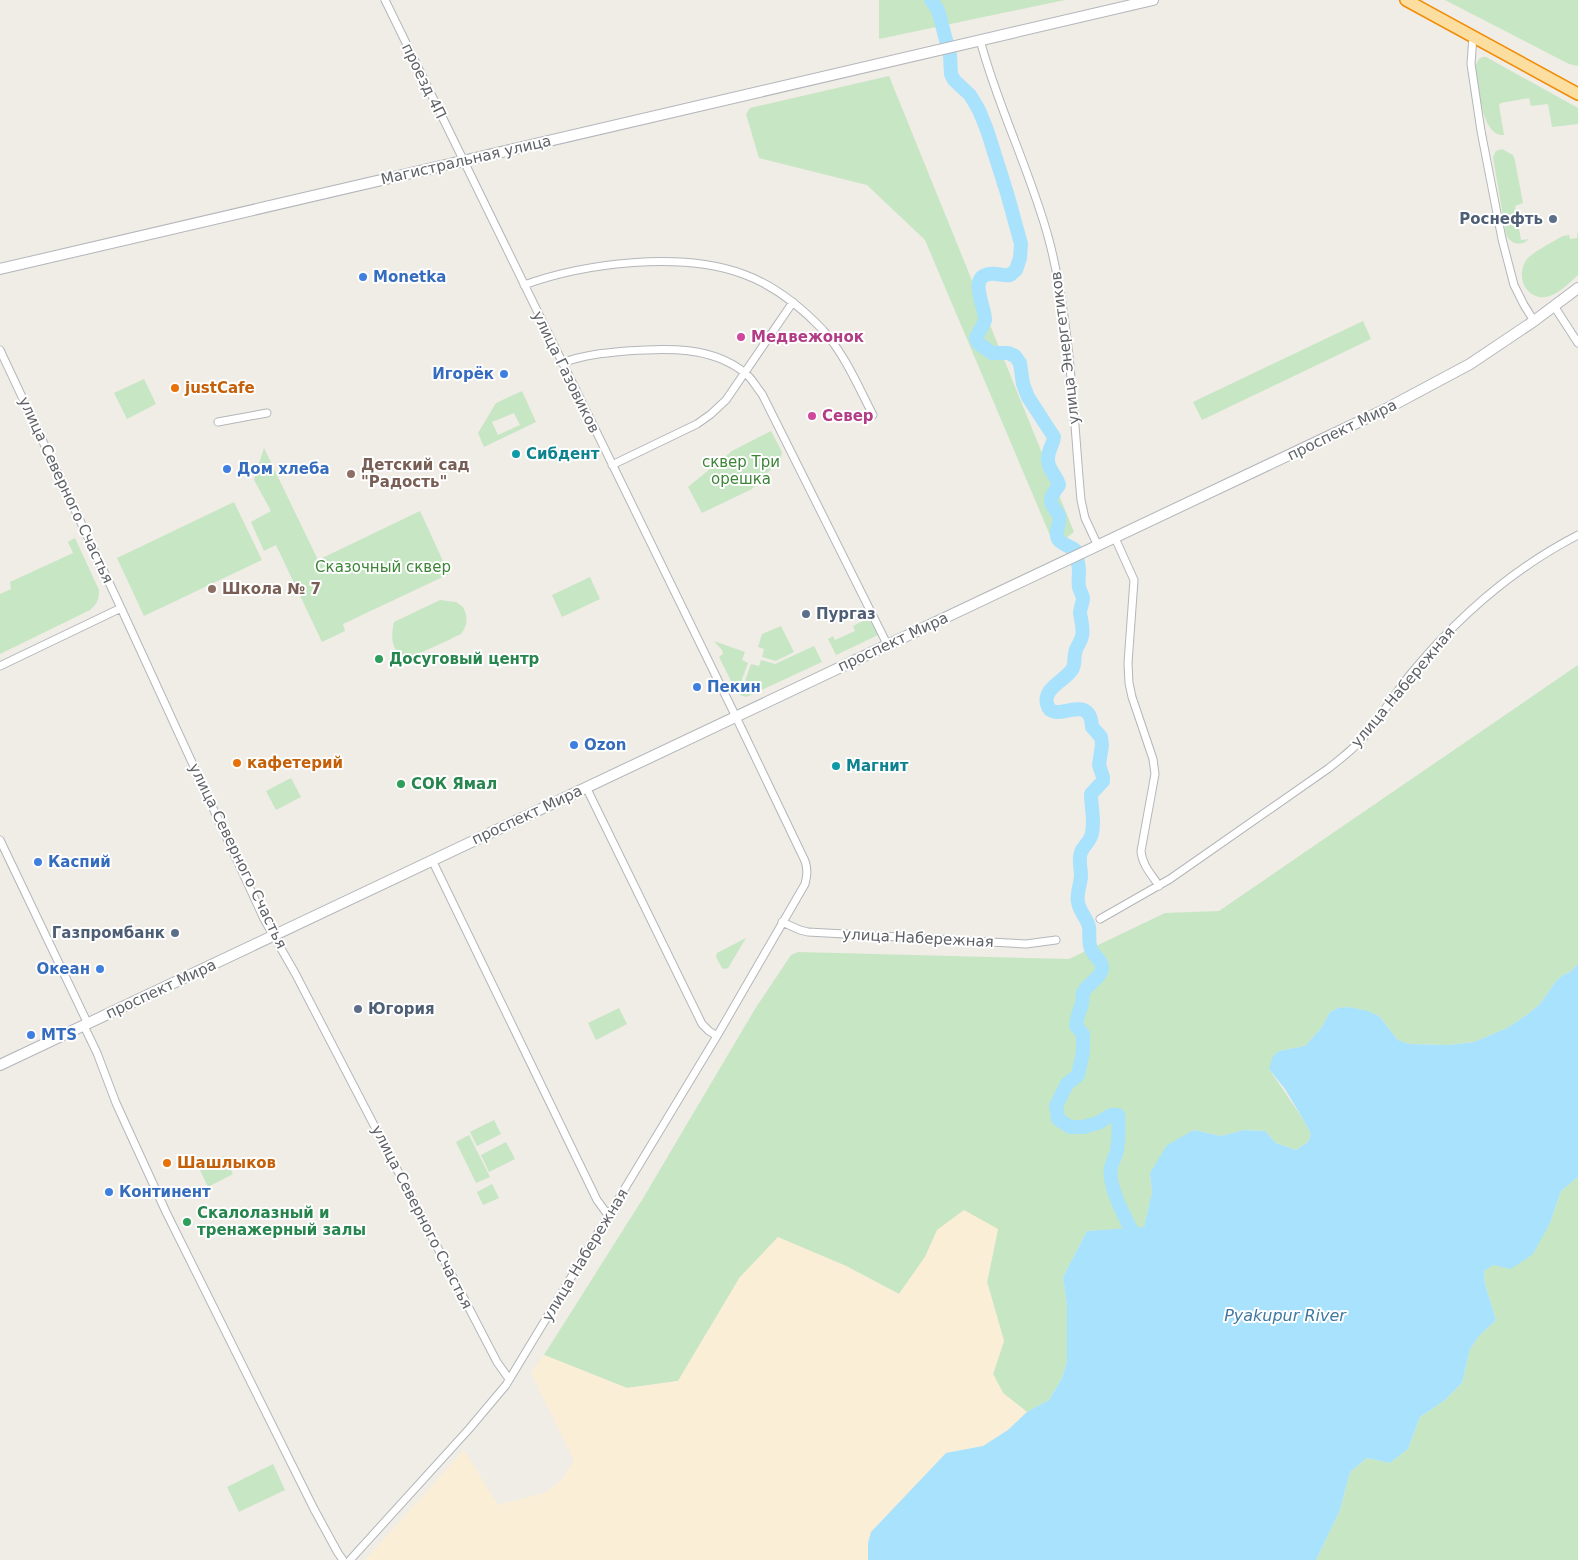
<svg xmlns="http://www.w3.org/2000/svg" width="1578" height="1560" font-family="'DejaVu Sans',sans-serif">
<rect width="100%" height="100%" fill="#f0ece6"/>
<path fill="#c7e6c3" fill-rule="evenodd" d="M879 0H1065L879 39Z
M1445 0H1578V66L1569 64Z
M1483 57H1486L1578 108V124L1552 127 1548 104 1531 106 1529 98 1501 103 1499 105 1504 135C1481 137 1478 83 1475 66L1479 59Z
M889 76 1074 532 1055 547 925 240 867 185 759 158 746 114 750 108Z
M1502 149 1513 155 1515 161 1523 203 1515 206 1521 240 1529 239C1521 247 1510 244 1506 234L1493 157 1496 151Z
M1577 233H1578V275C1569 283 1558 295 1546 297 1525 300 1515 275 1527 259 1534 251 1553 242 1563 236L1569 235 1570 239 1577 238Z
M1363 321 1371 339 1202 420 1193 402Z
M144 379 156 404 127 419 114 393Z
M522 391 536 422 484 447 478 433 496 403ZM514 413 520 425 498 435 492 422Z
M771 431 782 452 781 459 752 489 702 513 688 487 732 451Z
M264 448 318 560 420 511 449 574 343 624 345 631 322 642 276 545 264 551 251 522 271 511 254 480Z
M234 502 262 560 144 616 117 558Z
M75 538 99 590C99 600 97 604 90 610L0 654V594L11 589 10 582 73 553 68 542Z
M590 577 600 599 562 617 552 595Z
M440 600 456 602 463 607C468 617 468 624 461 634 452 638 417 656 409 656 390 656 391 635 394 622Z
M867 619 870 621 878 635 836 655 828 639 833 636 835 640 855 631 853 626Z
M781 626 794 652 776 661 762 657 764 649 758 647 762 634Z
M714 641 745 652 742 660 748 663 737 693 719 657 723 654 722 650Z
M814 646 822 662 746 697 740 695 751 664 759 666 761 660 775 664Z
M1578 665V964L1570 972 1563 975 1556 981 1540 1004 1528 1014 1507 1028 1474 1042 1448 1045 1409 1044 1398 1040 1379 1016 1368 1012 1349 1007 1338 1008 1330 1012 1322 1027 1305 1046 1279 1051 1269 1069 1303 1119 1311 1134 1308 1142 1296 1150 1276 1143 1265 1131 1244 1130 1221 1136 1194 1130 1150 1173 1152 1192 1144 1228 1087 1231 1063 1277 1067 1306 1068 1338 1067 1361 1062 1378 1049 1400 1027 1412 1003 1393 993 1374 1004 1341 987 1282 998 1229 937 1231 925 1257 899 1294 844 1265 740 1277 678 1381 627 1388 544 1355 642 1200 755 1009 791 955 798 952 1069 959 1165 913 1219 911Z
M291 778 301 797 276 810 266 791Z
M746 938 728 968 724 969 722 968 716 957 717 953Z
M619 1008 627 1024 596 1040 588 1023Z
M494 1120 501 1134 477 1146 470 1132Z
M469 1135 490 1177 476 1183 456 1142Z
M506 1142 515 1159 489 1172 481 1155Z
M224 1156 233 1174 208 1187 199 1168Z
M1578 1177V1560H1316L1340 1510 1350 1472 1367 1458 1390 1463 1408 1449 1420 1417 1445 1400 1462 1383 1470 1349 1479 1336 1496 1320 1485 1284 1484 1271 1550 1223 1561 1191Z
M492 1184 499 1198 483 1205 477 1192Z
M273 1464 285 1490 239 1512 227 1487Z"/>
<path fill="#faeed7" d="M964 1210 998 1229 987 1282 1004 1341 993 1374 1003 1393 1027 1412 1008 1430 983 1446 946 1453 871 1532 868 1543V1560H365L464 1450 498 1505 544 1493 562 1480 574 1460 531 1373 544 1355 627 1388 678 1381 740 1277 778 1237 844 1265 899 1294 925 1257 937 1230Z"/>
<path fill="#a9e2fd" d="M1578 964V1177L1561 1191 1550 1223 1533 1254 1511 1269 1493 1265 1484 1271 1485 1284 1496 1320 1479 1336 1470 1349 1462 1383 1445 1400 1420 1417 1408 1449 1390 1463 1367 1458 1350 1472 1340 1510 1316 1560H868V1543L871 1532 946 1453 983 1446 1008 1430 1027 1412 1049 1400 1062 1378 1067 1361V1306L1063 1277 1087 1231 1144 1227 1152 1192 1150 1173 1167 1145 1194 1130 1221 1136 1244 1130 1265 1131 1276 1143 1296 1150 1308 1142 1311 1134 1303 1119 1285 1089 1269 1069 1273 1056 1279 1051 1305 1046 1322 1027 1330 1012 1338 1008 1349 1007 1368 1011 1379 1016 1398 1040 1409 1044 1448 1045 1474 1042 1507 1028 1528 1014 1540 1004 1556 981 1563 975 1570 972Z"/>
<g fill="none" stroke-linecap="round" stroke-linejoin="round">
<path stroke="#a9e2fd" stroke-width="14" d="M931 0 938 10 950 55 951 74 954 80 970 95 979 110 987 130 1007 193 1021 244 1020 258 1016 270 1010 275C1003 276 997 273 990 274 967 277 986 308 985 320 984 325 978 332 976 338L978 343 992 353H1008L1015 356 1020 363 1023 384 1028 397 1054 437C1053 445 1047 452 1048 460 1048 470 1057 476 1059 485 1056 489 1052 494 1051 499 1050 506 1057 510 1059 516 1061 524 1054 532 1058 539 1061 544 1070 546 1075 550 1077 557 1079 564 1079 572 1079 577 1078 582 1079 587 1080 591 1082 594 1083 598 1083 603 1080 608 1080 613 1081 621 1084 628 1082 636 1081 643 1076 646 1075 653 1074 658 1075 663 1073 668 1067 680 1043 687 1047 704 1053 727 1090 689 1092 727L1101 737 1102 745 1099 765 1103 777V781L1091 794C1091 807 1095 820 1092 833 1091 841 1084 845 1081 852 1078 860 1081 868 1081 875 1081 884 1076 893 1078 902 1079 911 1087 918 1089 927 1090 934 1088 942 1091 949 1094 957 1103 960 1102 969 1100 979 1088 983 1083 993 1082 996 1083 1000 1082 1004 1079 1013 1077 1015 1076 1026L1083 1034V1052L1078 1075 1067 1084 1056 1106 1058 1119 1070 1127H1083L1098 1123 1111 1115H1118C1119 1127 1119 1138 1117 1150 1116 1156 1112 1162 1111 1168 1107 1186 1129 1227 1139 1243"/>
<defs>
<path id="minor" d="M1473 36 1471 64 1481 131 1502 239 1514 285 1524 305 1534 321
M980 40C998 108 1031 172 1049 240 1071 324 1073 413 1081 500L1085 518 1098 546
M524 285C585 263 681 251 743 274 774 285 801 307 823 330 845 355 858 386 873 415
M1554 306 1578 343
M0 350 121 608 264 919 295 973 497 1362 509 1379
M562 363C583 355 604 353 626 351 666 348 712 346 745 373 752 378 756 387 762 394L887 644
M218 422 267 413
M612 465 697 424 711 414 726 400 793 302
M1115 538 1134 580 1128 663 1129 683 1132 697 1153 759 1155 774 1141 851C1142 865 1152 875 1159 886
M0 666 121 608
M586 787 702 1024 709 1031 717 1036
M0 840 88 1024
M432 860 597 1200 608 1215
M1100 919 1170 879 1329 768C1343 757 1357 746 1368 732 1384 712 1397 690 1414 670 1460 615 1514 568 1578 535
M782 922 800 930 808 932 1026 944 1056 940
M84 1026 97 1053 116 1103 166 1212 314 1509 338 1553 343 1560
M350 1560 469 1429 506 1385 717 1036 805 884C807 876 808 870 805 861L736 717 385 0"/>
<path id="secondary" d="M0 269 1153 0
M0 1065 1384 410 1470 364 1534 321 1578 288"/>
<path id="trunk" d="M1406 0 1578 94"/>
</defs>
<use href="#minor" stroke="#b3b7ba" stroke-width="9"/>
<use href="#secondary" stroke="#b2b6ba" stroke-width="12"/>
<use href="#trunk" stroke="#f18c05" stroke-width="14"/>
<use href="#minor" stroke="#fff" stroke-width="7"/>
<use href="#secondary" stroke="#fff" stroke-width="10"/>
<use href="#trunk" stroke="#fcdea0" stroke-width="11"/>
</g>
<g fill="#5c6f8a" stroke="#fff" stroke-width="2">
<circle cx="1553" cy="219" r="5"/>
<circle cx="806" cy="614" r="5"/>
<circle cx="175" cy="933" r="5"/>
<circle cx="358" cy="1009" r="5"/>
</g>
<g fill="#3f7fe0" stroke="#fff" stroke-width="2">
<circle cx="363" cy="277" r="5"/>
<circle cx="504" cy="374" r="5"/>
<circle cx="227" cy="469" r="5"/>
<circle cx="697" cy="687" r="5"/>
<circle cx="574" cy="745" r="5"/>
<circle cx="38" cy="862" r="5"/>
<circle cx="100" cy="969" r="5"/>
<circle cx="31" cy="1035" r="5"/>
<circle cx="109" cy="1192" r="5"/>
</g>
<g fill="#d1479c" stroke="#fff" stroke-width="2">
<circle cx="741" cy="337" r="5"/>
<circle cx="812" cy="416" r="5"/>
</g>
<g fill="#e8710a" stroke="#fff" stroke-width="2">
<circle cx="175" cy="388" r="5"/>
<circle cx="237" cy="763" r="5"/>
<circle cx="167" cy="1163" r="5"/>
</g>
<g fill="#0f9aa8" stroke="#fff" stroke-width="2">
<circle cx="516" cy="454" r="5"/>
<circle cx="836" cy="766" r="5"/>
</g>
<g fill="#8d6e63" stroke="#fff" stroke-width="2">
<circle cx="351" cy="474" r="5"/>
<circle cx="212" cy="589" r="5"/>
</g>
<g fill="#2e9e5b" stroke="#fff" stroke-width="2">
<circle cx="379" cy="659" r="5"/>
<circle cx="401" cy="784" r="5"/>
<circle cx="187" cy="1222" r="5"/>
</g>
<g text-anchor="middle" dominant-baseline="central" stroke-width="4" stroke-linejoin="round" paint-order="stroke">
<g font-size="15" fill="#5e6266" stroke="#fff">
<text transform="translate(424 81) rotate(64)">проезд 4П</text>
<text transform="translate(466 160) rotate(-13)">Магистральная улица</text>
<text transform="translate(1065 348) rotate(-97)">улица Энергетиков</text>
<text transform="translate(566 372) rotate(64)">улица Газовиков</text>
<text transform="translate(1342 430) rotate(-26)">проспект Мира</text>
<text transform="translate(66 490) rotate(65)">улица Северного Счастья</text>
<text transform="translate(893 642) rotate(-25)">проспект Мира</text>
<text transform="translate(1403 687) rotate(-50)">улица Набережная</text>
<text transform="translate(527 815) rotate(-25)">проспект Мира</text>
<text transform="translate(238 856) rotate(64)">улица Северного Счастья</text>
<text transform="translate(918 938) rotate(3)">улица Набережная</text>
<text transform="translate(161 989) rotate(-25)">проспект Мира</text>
<text transform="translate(422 1217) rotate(63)">улица Северного Счастья</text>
<text transform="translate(585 1255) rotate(-59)">улица Набережная</text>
</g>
<g font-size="15" font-weight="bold" fill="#4e5e75" stroke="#fff" text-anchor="end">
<text x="1543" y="219">Роснефть</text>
<text x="816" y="614" text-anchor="start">Пургаз</text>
<text x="165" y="933">Газпромбанк</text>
<text x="368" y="1009" text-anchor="start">Югория</text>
</g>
<g font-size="15" font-weight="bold" fill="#366cbe" stroke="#fff" text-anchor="start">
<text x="373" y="277">Monetka</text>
<text x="494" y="374" text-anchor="end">Игорёк</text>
<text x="237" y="469">Дом хлеба</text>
<text x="707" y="687">Пекин</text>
<text x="584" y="745">Ozon</text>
<text x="48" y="862">Каспий</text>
<text x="90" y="969" text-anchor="end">Океан</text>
<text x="41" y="1035">MTS</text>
<text x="119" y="1192">Континент</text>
</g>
<g font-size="15" font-weight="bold" fill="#b23c85" stroke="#fff" text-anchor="start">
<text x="751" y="337">Медвежонок</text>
<text x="822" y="416">Север</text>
</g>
<g font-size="15" font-weight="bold" fill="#c56008" stroke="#fff" text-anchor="start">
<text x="185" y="388">justCafe</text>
<text x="247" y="763">кафетерий</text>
<text x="177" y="1163">Шашлыков</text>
</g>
<g font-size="15" font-weight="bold" fill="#0d838f" stroke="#fff" text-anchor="start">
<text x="526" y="454">Сибдент</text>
<text x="846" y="766">Магнит</text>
</g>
<g font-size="15" fill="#3c8437" stroke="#fff">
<text x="741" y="462">сквер Три<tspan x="741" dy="17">орешка</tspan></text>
<text x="383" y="567">Сказочный сквер</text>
</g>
<g font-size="15" font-weight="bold" fill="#785e54" stroke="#fff" text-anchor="start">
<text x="361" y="465">Детский сад<tspan x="361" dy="17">"Радость"</tspan></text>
<text x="222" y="589">Школа № 7</text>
</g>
<g font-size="15" font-weight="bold" fill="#27864d" stroke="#fff" text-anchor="start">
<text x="389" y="659">Досуговый центр</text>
<text x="411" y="784">СОК Ямал</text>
<text x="197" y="1213">Скалолазный и<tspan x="197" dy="17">тренажерный залы</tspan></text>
</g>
<g font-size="16" font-style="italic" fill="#3f789f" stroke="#fff">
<text x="1285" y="1315">Pyakupur River</text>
</g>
</g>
</svg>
